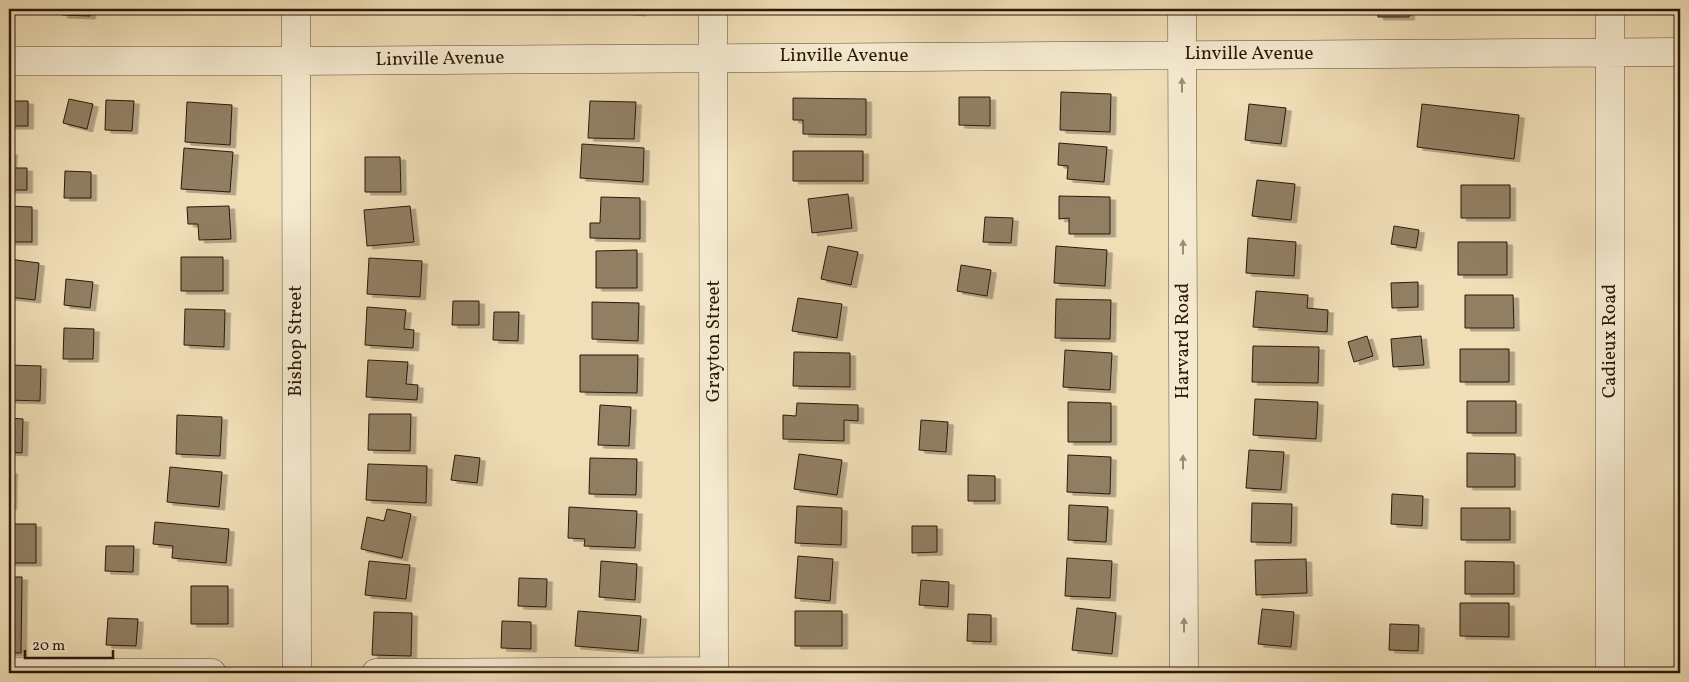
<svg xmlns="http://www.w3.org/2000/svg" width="1689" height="682" font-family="Vollkorn,serif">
<defs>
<filter id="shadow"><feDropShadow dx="5.5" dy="3" stdDeviation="0" flood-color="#0004"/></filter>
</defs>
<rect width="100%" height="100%" fill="#f0deb7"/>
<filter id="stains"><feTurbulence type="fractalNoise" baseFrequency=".004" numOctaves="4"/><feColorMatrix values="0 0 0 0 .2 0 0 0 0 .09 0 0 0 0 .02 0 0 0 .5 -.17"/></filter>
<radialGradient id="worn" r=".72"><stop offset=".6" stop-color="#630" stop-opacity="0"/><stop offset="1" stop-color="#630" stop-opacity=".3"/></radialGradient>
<path fill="#917f63" stroke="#2b1908" filter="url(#shadow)" d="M62 9H90V16L62 15Z
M596 9H641L640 13Z
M916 9H941V11Z
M1377 9H1409V17H1378Z
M1061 92 1111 94 1110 132 1060 130Z
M959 97H990V126L959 125Z
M793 98 866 99V135L803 134V120H793Z
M69 99 93 104 87 129 63 123Z
M106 100 134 101 132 131 105 130Z
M9 101H28V126H9Z
M590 101 636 102 634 139 588 138Z
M187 102 232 105 230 145 185 142Z
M1249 104 1286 108 1281 144 1245 140Z
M1422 104 1519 115 1514 159 1417 147Z
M1059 143 1107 147 1104 182 1067 179 1068 166 1058 165Z
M582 144 644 148 643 182 580 178Z
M184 148 233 152 230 192 181 189Z
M793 151H863V181H793Z
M9 152H12L11 168H27V190H9Z
M365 157H400L401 192H365Z
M65 171 91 172V198H64Z
M1257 180 1295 184 1291 220 1252 216Z
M1461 185H1510V218H1461Z
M848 194 852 228 812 233 808 199Z
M1059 196 1110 197V234H1069V218L1059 219Z
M601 197 640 198V239L590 238V223H600Z
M9 206 32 207V242H9Z
M229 206 231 239 199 240 198 224H188L187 207Z
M410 206 414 242 367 246 364 210Z
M985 217 1013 218 1011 243 983 242Z
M1394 226 1419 230 1416 248 1391 244Z
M1248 238 1296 242 1294 276 1246 273Z
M1458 242H1507V275H1458Z
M828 246 858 252 851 285 821 279Z
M1056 246 1107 250 1105 286 1054 283Z
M637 250V288H596V251Z
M181 257H223V291H181Z
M369 258 422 261 420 297 367 294Z
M9 259 39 263 35 300 9 297Z
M961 265 991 270 987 296 957 291Z
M66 279 93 282 90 308 64 305Z
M1418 282V307L1392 308 1391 283Z
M1256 291 1308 295 1307 308 1328 310 1327 332 1253 327Z
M1465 295H1513L1514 328H1465Z
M798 298 842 304 837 338 792 331Z
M1056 299 1111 300 1110 339 1055 338Z
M453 301H479V325H452Z
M592 302 639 303 638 341 592 339Z
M367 307 406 310 404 329 414 330 413 348 365 345Z
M185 309 225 310 224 347 184 345Z
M494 312H519L518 341 493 340Z
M64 328 94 329 93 359H63Z
M1367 336 1373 356 1354 362 1348 342Z
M1421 336 1424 365 1393 367 1391 339Z
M1253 346 1319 347 1318 383 1252 382Z
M1460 349H1509V382H1460Z
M1065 350 1112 353 1110 390 1063 387Z
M794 352 850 353V387L793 386Z
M580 355H638L637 393 580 392Z
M368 360 408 362 406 384 418 385 417 400 366 397Z
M9 365 41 366 40 401 9 400Z
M1255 399 1318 402 1316 439 1253 435Z
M1467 401H1516V433H1467Z
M1068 402 1111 403V442H1068Z
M797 403 858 405V421L844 420V441L783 439V415L796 416Z
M600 405 631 407 629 446 598 445Z
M369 414H411L410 451 368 450Z
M177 415 222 417 220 456 176 454Z
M9 418 23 419 22 453 9 452Z
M921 420 948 422 946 452 919 450Z
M1249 450 1284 452 1281 490 1246 488Z
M1467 453 1515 454V487H1467Z
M799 454 842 460 837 495 794 489Z
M455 455 480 458 477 483 451 480Z
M1068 455 1111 457 1110 494 1067 492Z
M590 458 637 459 636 495 589 494Z
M368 464 427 466 426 503 366 500Z
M170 467 222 472 219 507 167 502Z
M9 471H12L11 507H9Z
M968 475 995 476V501H968Z
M1392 494 1423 496 1422 526 1391 524Z
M1252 503 1292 504 1291 543 1251 542Z
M1069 505 1108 507 1106 542 1068 540Z
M797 506 842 508 841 545 795 543Z
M569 507 637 511 635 548 584 546 585 539 568 538Z
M1461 508H1510V540H1461Z
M387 509 411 514 402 558 361 549 367 517 384 521Z
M155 522 229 529 226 563 172 558 173 546 153 544Z
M9 524H36V563H9Z
M912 526H937V552L912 553Z
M106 546H134L133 572 105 571Z
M798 556 833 559 830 601 795 598Z
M1067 558 1112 561 1110 598 1065 596Z
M1306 559 1307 593 1256 595 1255 560Z
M369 561 410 565 406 599 365 595Z
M601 561 637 564 635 600 599 597Z
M1465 561 1514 562V594H1465Z
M9 577H22L21 653H9Z
M519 578 547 579 546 607 518 606Z
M921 580 949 582 948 607 919 605Z
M191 586H228V624H191Z
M1460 603H1509V637L1460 636Z
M1077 608 1116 613 1112 654 1072 650Z
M1262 609 1294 612 1291 647 1258 644Z
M578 611 641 616 638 651 575 646Z
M795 611H842V646H795Z
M374 612 412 613 411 656 372 655Z
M968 614 991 615V642L967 641Z
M108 618 138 619 136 646 106 645Z
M502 621 531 622V649L501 648Z
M1390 624 1419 625 1418 651 1389 650Z"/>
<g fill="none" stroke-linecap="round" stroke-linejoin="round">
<defs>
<path id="minor" d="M296 9 297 673
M713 9 714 673
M1182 9 1184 673
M1610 9V673
M9 61H296L1680 52
M9 672 212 673
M376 673 714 671"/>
</defs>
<use href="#minor" stroke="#5c4a34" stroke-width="29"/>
<use href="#minor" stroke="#f5ead0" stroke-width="28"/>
</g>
<defs><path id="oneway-solid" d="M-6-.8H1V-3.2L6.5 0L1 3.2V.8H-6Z" transform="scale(1.25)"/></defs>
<g fill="#9a8c76">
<use href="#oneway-solid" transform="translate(1182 85) rotate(-90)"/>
<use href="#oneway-solid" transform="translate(1183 247) rotate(-90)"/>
<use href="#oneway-solid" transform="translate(1183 462) rotate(-90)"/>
<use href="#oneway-solid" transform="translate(1184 625) rotate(-90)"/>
</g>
<g text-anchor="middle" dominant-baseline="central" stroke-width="5" stroke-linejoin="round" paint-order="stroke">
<g font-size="19" fill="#2b1908" stroke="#f5ead0">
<text x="1249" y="54">Linville Avenue</text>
<text x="844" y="56">Linville Avenue</text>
<text transform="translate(440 59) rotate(-1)">Linville Avenue</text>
<text transform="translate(296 341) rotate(-90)">Bishop Street</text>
<text transform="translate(714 341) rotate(-90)">Grayton Street</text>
<text transform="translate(1183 341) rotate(-90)">Harvard Road</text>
<text transform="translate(1610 341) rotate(-90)">Cadieux Road</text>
</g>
</g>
<rect width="1689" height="682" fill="none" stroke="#f0deb7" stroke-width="30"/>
<rect x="10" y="10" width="1669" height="662" fill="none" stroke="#2b1908" stroke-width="2.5"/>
<rect x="15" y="15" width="1659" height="652" fill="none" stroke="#2b1908"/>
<path d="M25 650v8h88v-8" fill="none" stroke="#2b1908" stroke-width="2.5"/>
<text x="32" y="650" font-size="15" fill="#2b1908" stroke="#f5ead0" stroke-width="4" paint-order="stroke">20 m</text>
<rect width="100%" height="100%" filter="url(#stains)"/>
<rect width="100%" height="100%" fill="url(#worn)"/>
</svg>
